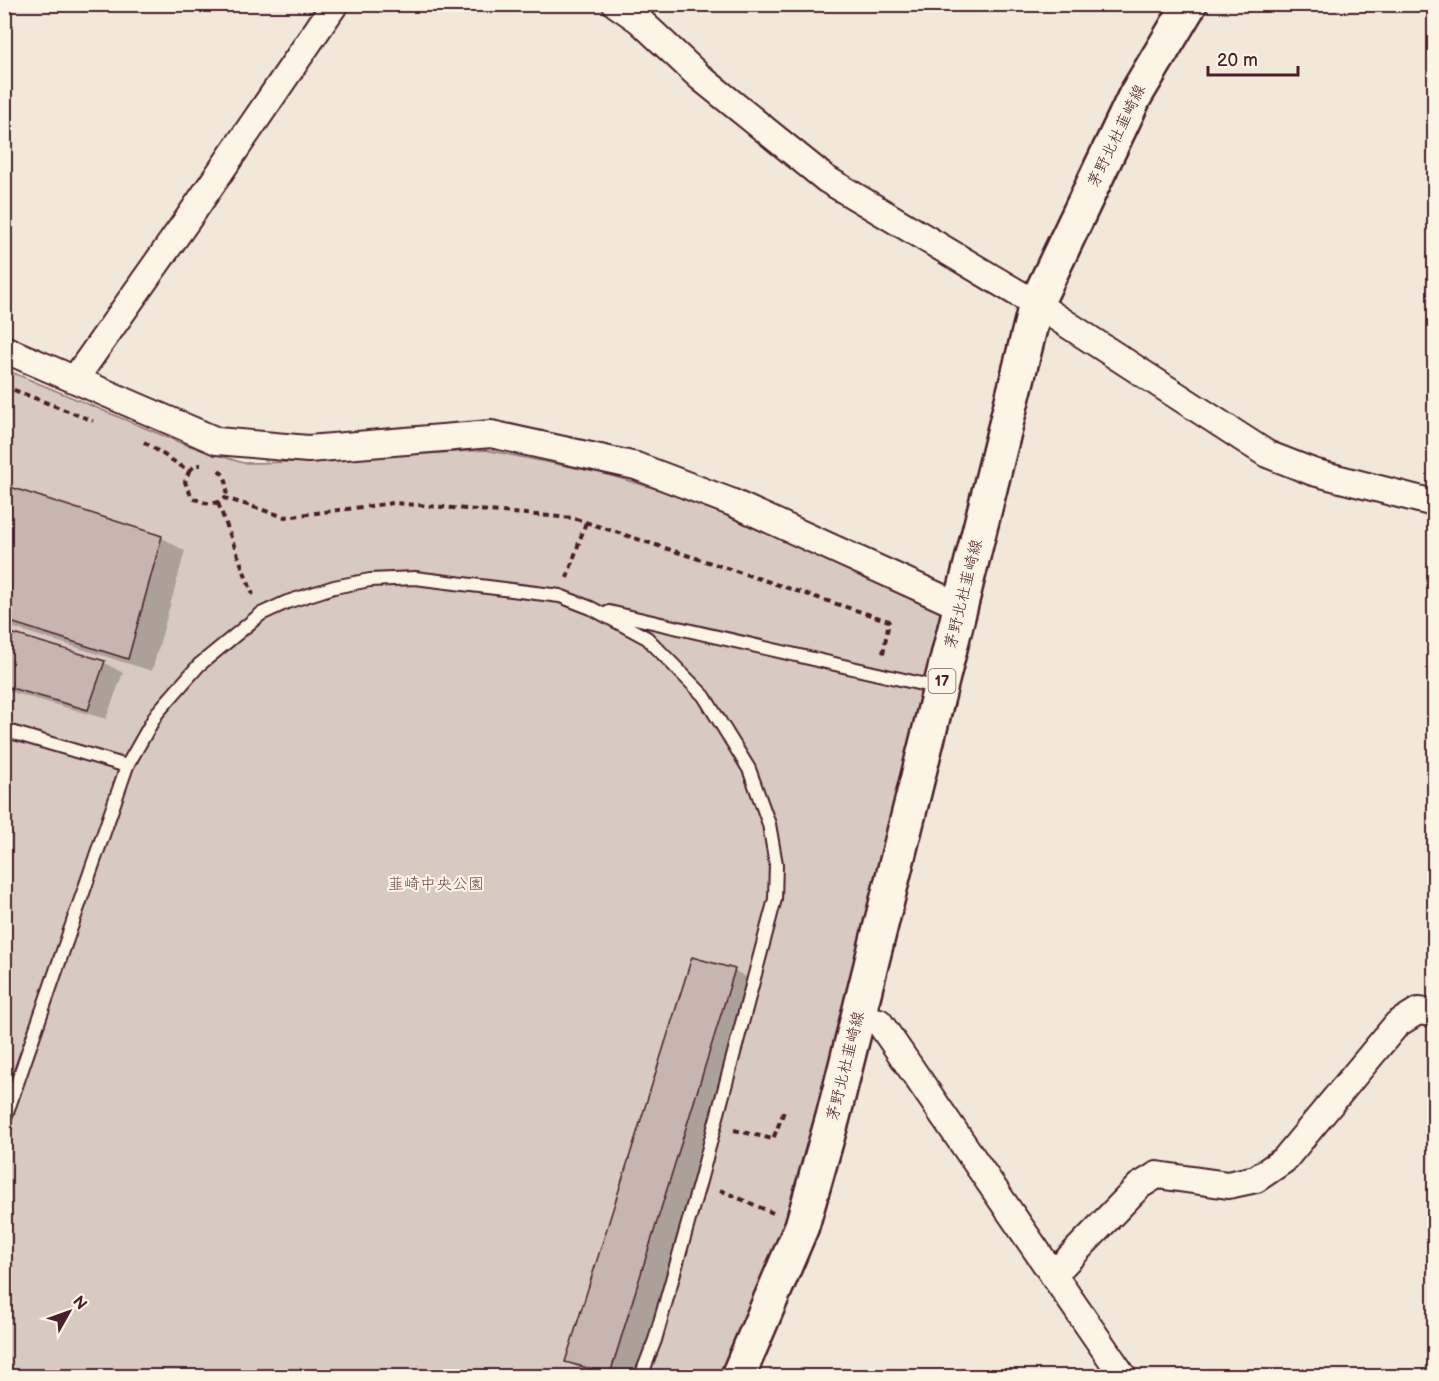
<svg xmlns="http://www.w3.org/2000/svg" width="1439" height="1381" font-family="'Balsamiq Sans','Klee One',sans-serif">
<rect width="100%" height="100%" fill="#f1e8da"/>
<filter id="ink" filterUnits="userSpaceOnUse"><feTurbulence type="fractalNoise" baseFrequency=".0167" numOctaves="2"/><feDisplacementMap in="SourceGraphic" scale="12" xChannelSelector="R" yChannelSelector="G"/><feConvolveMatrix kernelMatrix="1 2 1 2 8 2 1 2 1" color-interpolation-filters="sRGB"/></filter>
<g filter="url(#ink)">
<path fill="#d8cac0" stroke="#917476" stroke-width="1.5" d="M4 369 181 443 243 463 296 462 486 450 601 473 657 489 731 517 944 614 799 1206 725 1376H5Z
M1221 1370 1289 1372 1293 1376H1215Z"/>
<path fill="#0003" d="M4 487 161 537 185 551 152 671 4 625Z
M4 632 105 663 123 673 106 719 4 690Z
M734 970 758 984 636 1376H597L590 1375 567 1361Z"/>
<path fill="#c7b6af" stroke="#4a1f2b" stroke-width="1.5" d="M4 485 162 536 128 659 4 620Z
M4 631 105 661 88 710 4 686Z
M692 957 735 969 610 1374 565 1362Z"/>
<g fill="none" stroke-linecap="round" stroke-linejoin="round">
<defs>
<path id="service" d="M609 612 939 688
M4 730 127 766 157 713 199 665 261 614 287 602 334 587 370 580 415 578 560 596 591 608 647 638 704 696 749 769 769 824 776 864 775 899 700 1181 655 1340 641 1376
M4 1121 127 766"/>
<path id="minor" d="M616 4 639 20 701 78 826 179 1036 304 1267 454 1313 472 1434 503
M4 349 217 441 308 449 491 434 636 466 731 502 960 606
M75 379 190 216 335 4
M858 1017 879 1022 1123 1376
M1053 1275 1139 1186 1157 1175 1228 1185 1256 1179 1284 1160 1397 1024 1418 1011 1434 1013"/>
<path id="primary" d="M738 1376 802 1226 833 1117 1036 304 1135 96 1190 4"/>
</defs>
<use href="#service" stroke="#4a1f2b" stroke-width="16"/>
<use href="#minor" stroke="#4a1f2b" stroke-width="30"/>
<use href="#primary" stroke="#4a1f2b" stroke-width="38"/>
<path stroke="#4a1f2b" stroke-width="4" stroke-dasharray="6 4.5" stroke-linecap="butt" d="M4 386 93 421
M144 442 189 471 185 482 192 498C205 503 213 507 225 498L285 517 393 503 573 518 889 621 883 654
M219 470C227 478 229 487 225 498
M189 471 196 465H201
M218 503 253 595
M567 578 586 522
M734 1130 773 1139 785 1109
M720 1190 773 1213"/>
<use href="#service" stroke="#fcf5e5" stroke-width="12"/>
<use href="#minor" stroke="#fcf5e5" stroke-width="26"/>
<use href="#primary" stroke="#fcf5e5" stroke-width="33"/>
</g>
</g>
<g text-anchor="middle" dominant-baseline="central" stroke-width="4.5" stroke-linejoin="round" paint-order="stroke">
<rect fill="#fcf5e5" stroke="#7f5f63" stroke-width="1.5" x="928.5" y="669" width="27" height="24" rx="4.5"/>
<g font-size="15" font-weight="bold" fill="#4a1f2b">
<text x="942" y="681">17</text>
</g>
<g font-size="16" fill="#4a1f2b" stroke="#fcf5e5">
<text transform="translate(1117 136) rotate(-64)">茅野北杜韮崎線</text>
<text transform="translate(964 594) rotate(-76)">茅野北杜韮崎線</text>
<text transform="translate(846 1066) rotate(-76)">茅野北杜韮崎線</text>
</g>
<g font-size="16" fill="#6e4a50" stroke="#fcf5e5">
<text x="436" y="884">韮崎中央公園</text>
</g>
</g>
<rect width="1439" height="1381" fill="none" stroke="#fcf5e5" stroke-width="24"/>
<rect x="12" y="12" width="1415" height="1357" fill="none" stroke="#4a1f2b" stroke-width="2" filter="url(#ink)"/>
<g transform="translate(69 1312) rotate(50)" stroke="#fcf5e5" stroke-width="4.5" paint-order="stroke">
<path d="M0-4.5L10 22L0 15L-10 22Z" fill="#4a1f2b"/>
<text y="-9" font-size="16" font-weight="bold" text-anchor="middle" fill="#4a1f2b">N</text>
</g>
<path d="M1208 66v9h90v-9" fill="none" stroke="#4a1f2b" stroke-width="3"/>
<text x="1217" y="66" font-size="18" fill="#4a1f2b" stroke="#fcf5e5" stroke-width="4.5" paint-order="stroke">20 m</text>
</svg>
